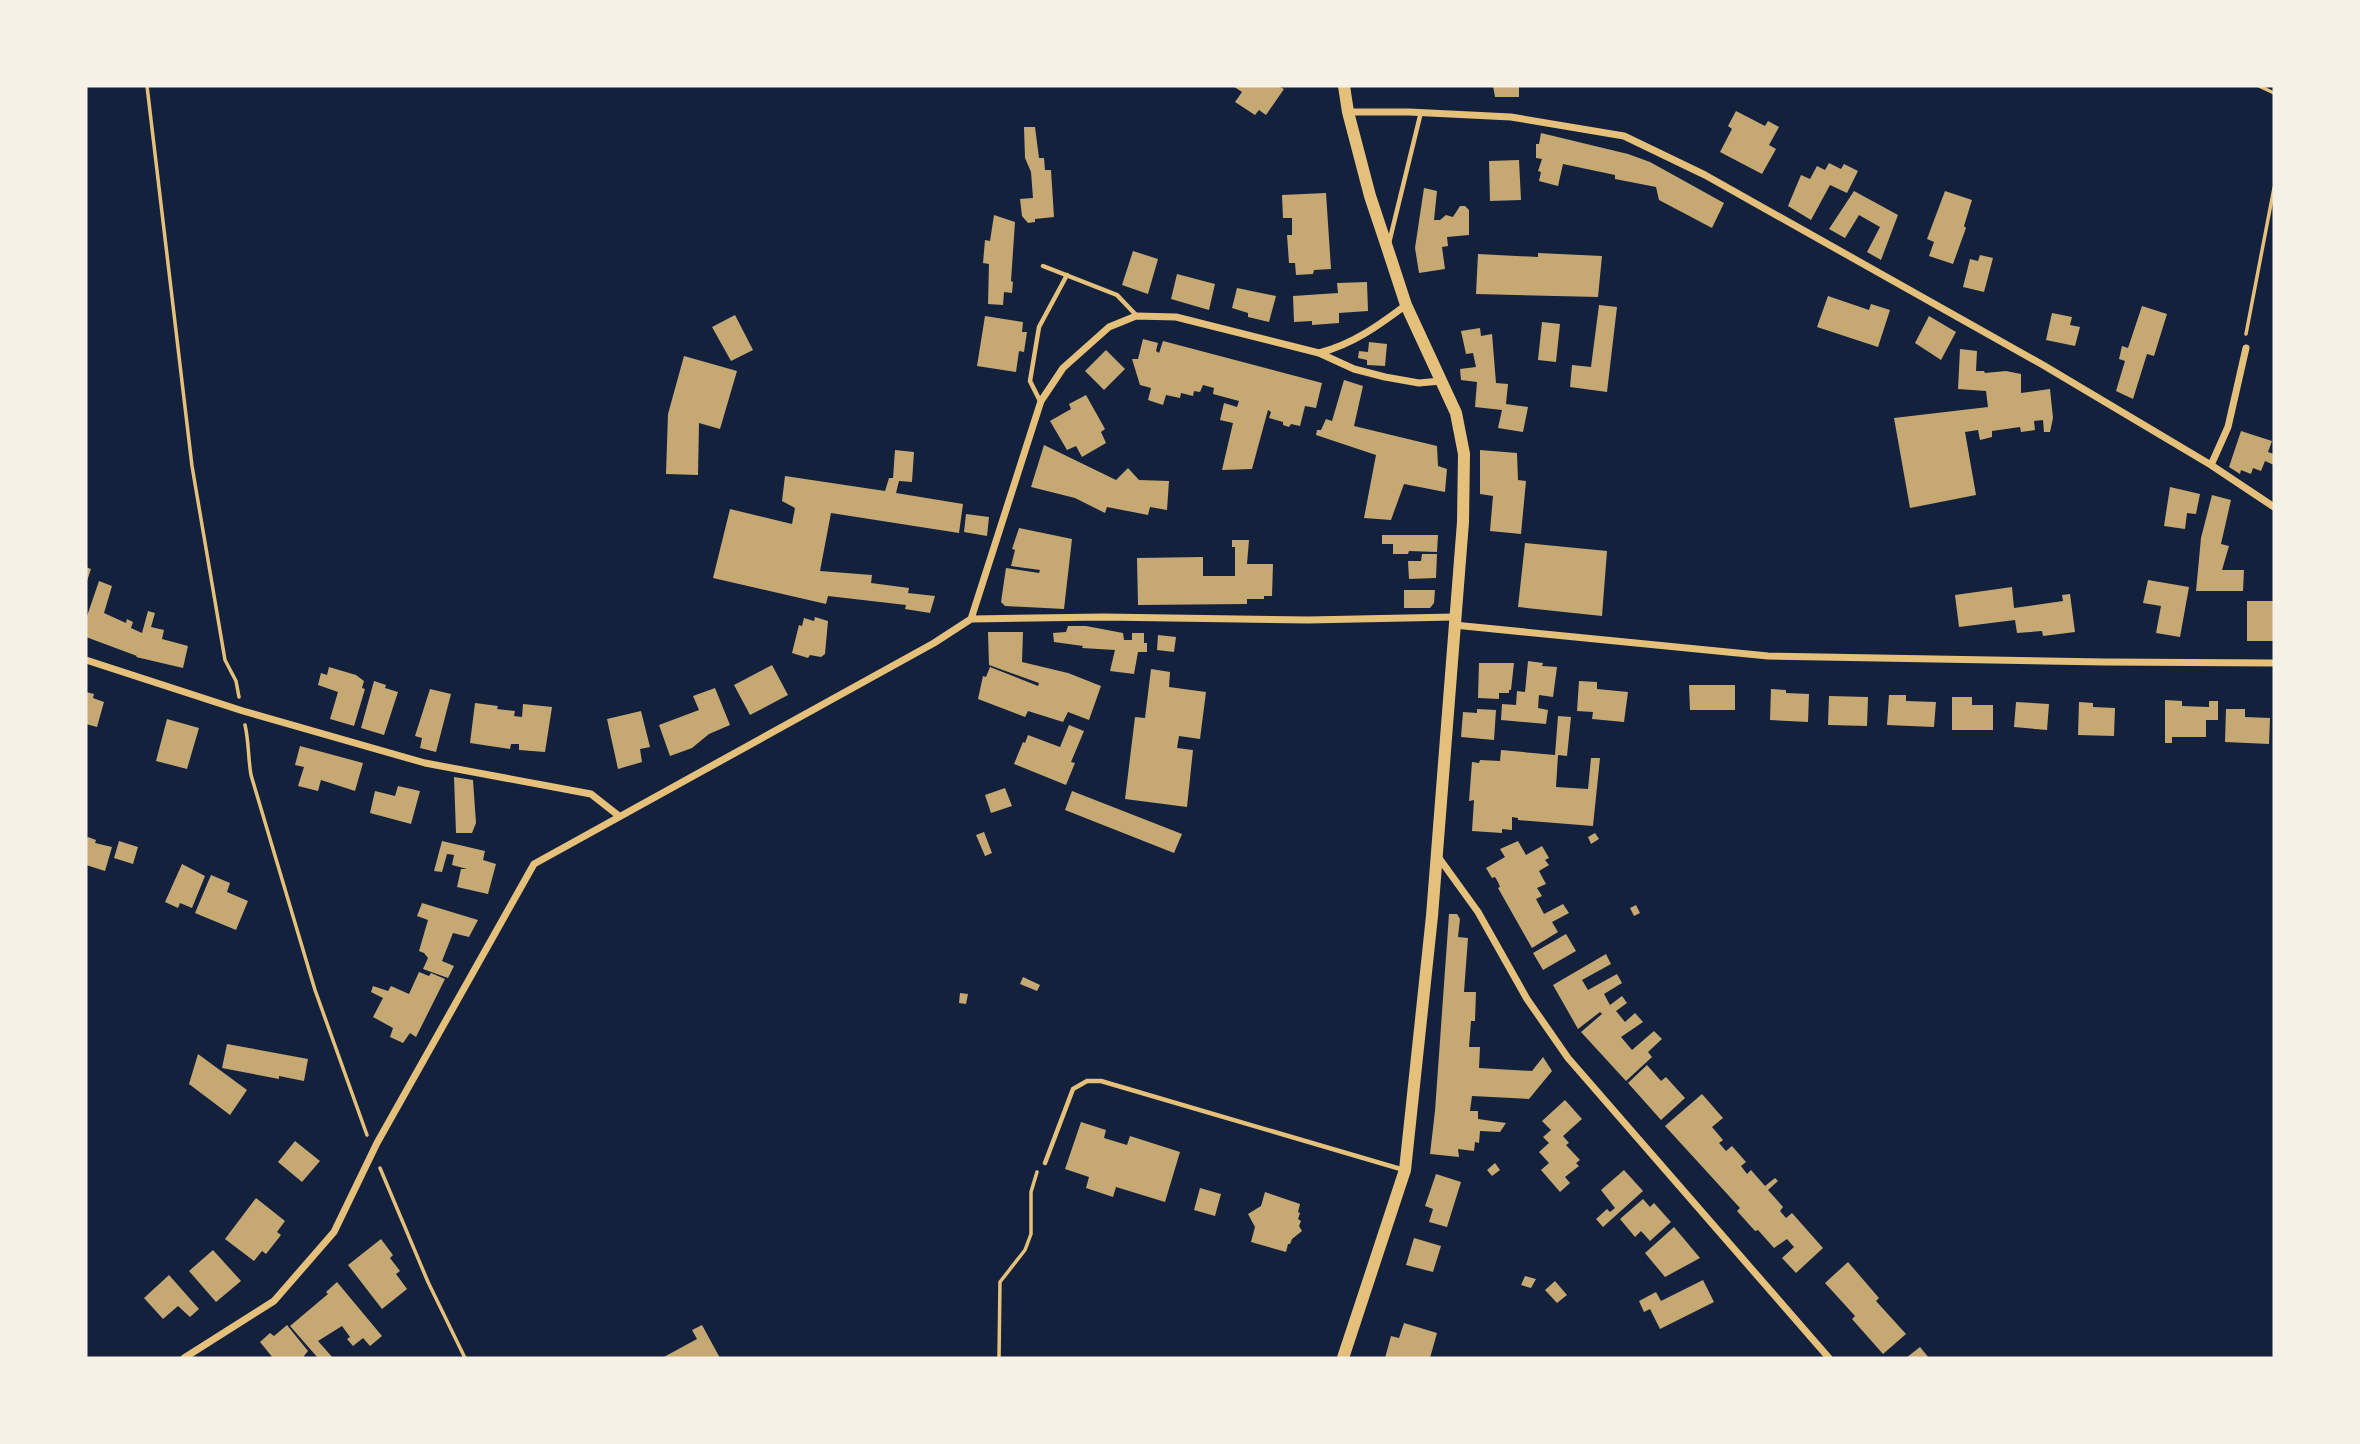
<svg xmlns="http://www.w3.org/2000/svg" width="2360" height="1444" font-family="Rubik,sans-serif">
<rect width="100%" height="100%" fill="#14213d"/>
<path fill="#c6a872" d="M1233 86H1278L1284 89 1266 115 1259 110 1255 115 1235 102 1242 92Z
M1493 86H1519V97H1495Z
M1736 111 1765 126 1768 121 1779 127 1769 145 1776 149 1762 174 1720 152 1732 129 1728 126Z
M1024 127H1035L1039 158H1044L1045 170H1051L1054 217 1035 219V222L1028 223 1022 216 1020 199 1033 198 1031 172 1025 158Z
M1541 133 1628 154 1650 162 1724 203 1712 228 1659 200 1656 187 1615 179V175L1563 164 1558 186 1539 181 1541 172 1538 171 1542 159 1536 158V144H1539Z
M1519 160 1521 200 1490 201 1489 161Z
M1829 163 1841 169 1844 164 1858 171 1847 193 1830 185 1811 220 1788 206 1801 175 1810 179 1817 166 1825 170Z
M1424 188 1437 191 1434 220H1440L1446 215 1453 217 1460 206H1465L1469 210V235L1447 237 1448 246 1442 247 1445 269 1419 273 1415 248Z
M1854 191 1898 215 1881 260 1867 252 1880 227 1859 215 1845 238 1829 229Z
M1945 191 1972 200 1964 226 1966 228 1953 264 1929 256 1934 242 1927 239Z
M1326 193 1331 269 1314 270 1313 274 1296 275 1295 263H1289L1287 235H1292V218H1283L1282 195Z
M994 215 1015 222 1011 281 1013 282 1012 293 1004 292 1003 305 988 304 989 264 983 263 985 240 990 241Z
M1133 251 1158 259 1148 294 1122 285Z
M1538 253 1602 256 1598 297 1476 294 1478 254 1538 257Z
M1980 255 1993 258 1984 292 1963 287 1970 259 1978 261Z
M1177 274 1215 284 1209 310 1171 299Z
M1367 282 1368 311 1339 313V323L1312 325V321L1294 322 1293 296 1338 293 1337 283Z
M1237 288 1276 296 1269 322 1248 317V313L1232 308Z
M1828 296 1869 310 1871 304 1890 310 1878 347 1817 327Z
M1599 305 1617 307 1607 392 1570 387 1572 365 1591 367Z
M2142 306 2167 314 2154 356 2147 354 2133 399 2116 391 2125 361 2119 359 2122 346 2128 348Z
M2052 313 2072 317 2070 325 2080 327 2075 346 2046 340Z
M735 315 753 350 731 361 712 327Z
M985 316 1023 322 1022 332H1027L1024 352 1019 351 1016 372 977 366Z
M1929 316 1956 332 1941 360 1915 343Z
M1542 322 1560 324 1556 362 1538 360Z
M1480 328 1481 336 1492 334 1496 383 1508 384 1506 404 1528 407 1523 432 1498 428 1502 410 1475 407 1477 382 1461 380 1460 369 1476 367 1473 353 1466 354 1461 331Z
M1143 339 1158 343 1156 351 1159 353 1163 341 1322 383 1316 408 1305 406 1300 426 1291 424 1289 427 1283 425V422L1269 418 1271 412 1268 410 1252 469 1222 470 1233 423 1220 420 1224 403 1237 407 1239 401 1213 394 1214 388 1203 385 1200 392 1194 391 1193 396 1181 393 1180 398 1166 395 1163 405 1148 400 1151 388 1140 385 1132 359H1138Z
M1369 342 1387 344 1385 366 1367 365V360L1358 358 1359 351 1368 352Z
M1960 349 1977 351 1976 371H1984L1985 373 2006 371 2021 374V393L2050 389 2053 418 2050 432H2044L2043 420 2034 421 2035 430 2021 432 2020 427 1992 431V437L1980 440 1978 430 1965 432 1976 495 1910 508 1894 418 1988 407 1986 391 1958 389Z
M1106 350 1125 369 1104 390 1085 371Z
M684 356 737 371 720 429 699 423 698 475 666 474 668 414Z
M1344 380 1363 386 1354 426 1437 446 1438 466 1447 469 1445 492 1404 484 1391 520 1364 518 1376 455 1316 435 1317 430H1321L1326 419 1332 421Z
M1086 395 1105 429 1101 432 1106 443 1082 457 1076 446 1067 450 1050 421 1071 409 1069 404Z
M2241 431 2272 441 2268 452 2274 454V465L2265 461 2261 471 2253 468 2251 474 2241 470 2240 474 2229 467Z
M1044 445 1116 480 1128 468 1139 480 1169 481 1167 510 1150 507 1148 515 1107 507 1105 513 1075 498 1031 487Z
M895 450 914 452 912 482 899 481 896 493 963 504 959 533 831 513 820 571 872 575 871 583 909 588 908 593 935 596 930 613 905 609 906 605 828 596 826 604 713 578 730 509 792 524 795 508 782 501 785 476 885 491 889 478H893Z
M1480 450 1517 453 1518 480 1526 481 1521 534 1490 531 1493 496 1480 494Z
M2170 487 2200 494 2196 514 2187 513 2185 529 2164 526Z
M2212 495 2231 500 2221 544 2229 546 2222 570H2244L2243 591H2196L2201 538Z
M966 514 989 517 987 536 964 532Z
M1019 528 1072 539 1064 609 1005 606 1001 602 1006 568 1039 573 1040 570 1011 566 1015 550 1012 549Z
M1382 535H1438L1437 552 1409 551 1408 554H1393V544H1382Z
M1232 540H1249L1247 564H1273L1272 596H1264V599H1247V604L1138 605 1137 558 1203 557V576H1235V547H1232Z
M1525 543 1607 551 1602 616 1518 607Z
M1422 554H1437L1436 578 1409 579 1408 561H1421Z
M86 567 91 569 86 584Z
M2148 580 2189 587 2180 637 2156 633 2161 606 2143 603Z
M99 581 112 586 104 613 126 623 127 619 133 622 131 628 142 633 148 611 155 613 151 627 164 630 162 639 188 646 183 668 136 657 137 656 86 637V619Z
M2012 587 2014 608 2063 601 2062 595 2070 594 2075 632 2043 636 2042 631 2017 633 2015 620 1959 627 1955 595Z
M1404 590H1435L1434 603 1430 608H1404Z
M2247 601H2274V641H2247Z
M815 617 828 621 825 654 821 657 810 655 808 658 792 653 799 625 802 626 804 618 814 621Z
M1068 626H1086L1123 633 1124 640H1132V633H1144V643H1147V652H1138L1134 674 1110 671 1115 650 1082 648 1083 646 1054 642 1053 633 1066 632Z
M988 632H1023L1022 662 1068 673 1101 686 1089 720 1068 712 1063 722 1028 711 1025 717 978 699 983 676 986 677 990 667 1038 686 1039 683 989 665Z
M1158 635 1176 637 1174 652 1157 650Z
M1528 661 1543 663 1542 666 1557 667 1553 697 1539 695 1538 708 1548 710 1546 724 1501 720 1502 704 1516 705 1517 691 1525 692Z
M1479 663H1514L1511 690H1509V693H1499V699L1478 698Z
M772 665 788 695 750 715 734 685Z
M329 667 356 675 364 681 362 688 365 689 354 726 330 719 338 692 318 685 321 673 327 675Z
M1151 669 1170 672 1169 687 1206 692 1200 739 1179 736 1177 748 1193 750 1187 807 1125 799 1135 717 1145 718Z
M374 681 386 685 385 688 398 692 384 735 361 728Z
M1579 681 1597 682V689L1628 692 1624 722 1592 719 1593 712 1577 711Z
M1689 685H1735V710H1690Z
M715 688 730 725 709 734 692 748 670 756 659 725 699 710 693 696Z
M430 689 451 694 436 752 420 748 422 738 415 736Z
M1771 689 1786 690V693L1809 694 1808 722 1770 720Z
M86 692 94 694 93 698 104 702 97 727 86 724Z
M1889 695H1906V701L1936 702 1934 727 1887 725Z
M1829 696 1868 697 1867 726 1828 725Z
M1952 697H1972V705H1993V730H1952Z
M2165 700 2182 701V706L2209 707V701H2218V720H2206V737H2172V743H2165Z
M2016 702 2049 704 2047 730 2014 727Z
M2079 702 2093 703V707L2115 708 2114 736 2078 735Z
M475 703 498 706 497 709 515 711 514 716 522 717 523 704 552 707 545 752 519 750V744H511L510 749 470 743Z
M1477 709 1496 710 1494 740 1461 737 1463 712 1477 713Z
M2226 709H2245V717L2270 718 2269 744 2225 742Z
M641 711 650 747 640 749 642 762 618 769 607 719Z
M1558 716 1571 717 1567 756 1558 755 1556 787 1588 789 1591 758H1600L1593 826 1518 820V818L1512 817V830L1502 829V833L1472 831 1474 800 1469 801 1472 762 1479 763 1480 760 1500 761 1501 750 1555 755Z
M167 719 199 728 187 769 156 761Z
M1069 725 1084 731 1071 762 1075 763 1066 785 1014 764 1023 742 1025 743 1028 735 1060 747Z
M300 746 363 763 355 791 321 780 318 791 298 786 304 767 295 765Z
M454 777 473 780 476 823 472 833H456Z
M398 786 420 791 411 824 370 813 375 791 395 796Z
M1005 788 1012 806 991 813 985 795Z
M1072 791 1182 834 1174 853 1065 810Z
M984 832 992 853 985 856 976 835Z
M1595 833 1599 839 1591 844 1588 837Z
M88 837 96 840 95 843 112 847 105 871 86 865V840Z
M119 841 138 847 133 864 114 858Z
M442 841 485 851 483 860 496 864 488 894 457 887 461 869H467L452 865 454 855 447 854 442 872 434 871Z
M1518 841 1526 855 1542 846 1549 858 1545 860 1549 865 1539 871 1546 884 1537 888 1542 896 1536 899 1544 914 1563 904 1569 913 1552 922 1558 932 1532 948 1498 888 1500 887 1498 882 1495 877 1492 878 1486 868 1505 857 1500 849Z
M182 864 205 876 192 908 180 903 178 908 165 902Z
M211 875 230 883 227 892 248 901 236 930 195 913Z
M422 903 478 920 469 937 453 933 442 961 454 966 448 978 423 969 428 958 424 953 419 951 428 920 417 916Z
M1636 905 1640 913 1634 916 1630 908Z
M1449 914H1457L1460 919 1458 937 1468 938 1464 992H1476L1475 1021H1471L1469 1047H1480L1479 1068 1532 1071 1543 1057 1552 1071 1529 1099 1472 1096 1470 1111H1478V1119L1506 1123 1500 1132 1480 1131 1479 1143 1475 1142 1474 1151 1458 1149 1459 1157 1430 1154 1435 1111Z
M1566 934 1576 951 1543 970 1533 953Z
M1606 954 1611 964 1582 980 1588 990 1617 974 1622 983 1604 994 1610 1005 1622 996 1627 1003 1616 1011 1625 1022 1635 1013 1643 1022 1621 1037 1632 1050 1654 1031 1662 1039 1648 1052 1652 1057 1626 1081 1581 1032 1602 1014 1600 1012 1578 1029 1553 985Z
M419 972 429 976 431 973 445 979 416 1037 410 1033 403 1043 390 1037 393 1028 373 1017 383 998 371 992 373 986 388 991 391 986 409 994Z
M1023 977 1040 985 1037 991 1020 984Z
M960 993 968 994 966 1004 959 1003Z
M227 1044 308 1059 304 1081 279 1076V1079L222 1068Z
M198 1054 247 1090 230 1115 189 1084Z
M1647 1065 1661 1081 1666 1077 1685 1098 1661 1120 1628 1083Z
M1702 1094 1723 1118 1712 1127 1723 1140 1719 1143 1726 1151 1732 1146 1746 1162 1741 1166 1747 1174 1751 1170 1765 1186 1775 1178 1778 1181 1768 1190 1783 1207 1780 1211 1786 1218 1792 1213 1823 1248 1796 1273 1782 1258 1794 1247 1787 1239 1774 1248 1758 1230 1755 1231 1737 1211 1740 1208 1665 1126Z
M1565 1100 1582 1119 1563 1136 1569 1143 1566 1145 1580 1160 1576 1163 1579 1166 1565 1177 1570 1183 1560 1192 1541 1170 1549 1163 1539 1152 1549 1143 1543 1137 1551 1130 1542 1121Z
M1081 1122 1106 1130 1104 1138 1127 1145 1130 1136 1180 1152 1165 1202 1116 1187 1113 1197 1086 1188 1089 1177 1065 1169Z
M295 1141 320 1161 302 1182 278 1162Z
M1495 1163 1500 1170 1492 1176 1487 1170Z
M1624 1170 1643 1191 1603 1227 1596 1219 1607 1209 1610 1212 1615 1208 1601 1190Z
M1436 1174 1461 1182 1447 1227 1429 1222 1433 1209 1425 1206Z
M1200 1188 1221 1194 1215 1216 1194 1210Z
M1265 1192 1300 1204 1298 1212 1300 1213 1298 1219 1301 1221 1299 1226 1302 1231 1292 1239 1290 1244H1288L1286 1252 1251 1242 1255 1227 1248 1214 1261 1206Z
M256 1198 285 1221 277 1232 281 1235 266 1254 262 1251 254 1261 225 1239Z
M1643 1199 1650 1207 1654 1203 1671 1222 1650 1241 1641 1231 1635 1237 1620 1219Z
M1674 1227 1700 1258 1665 1277 1645 1253Z
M1414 1238 1441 1246 1433 1272 1406 1265Z
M381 1239 393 1255 390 1258 400 1271 396 1274 407 1289 382 1309 348 1265Z
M213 1250 241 1281 216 1302 189 1271Z
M1848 1262 1879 1298 1876 1301 1906 1334 1883 1354 1852 1319 1855 1316 1825 1283Z
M169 1275 199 1309 190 1317 178 1306 163 1319 144 1298Z
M1525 1276 1536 1279 1531 1288 1521 1285Z
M1703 1280 1714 1302 1660 1329 1650 1309 1644 1312 1639 1301 1656 1292 1661 1301Z
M1555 1281 1567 1295 1557 1303 1545 1290Z
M337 1282 382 1336 370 1346 363 1338 353 1346 347 1339 350 1337 342 1326 318 1341 333 1358H318L290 1326 328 1294 326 1292Z
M1404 1323 1437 1333 1430 1358H1385L1391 1336 1399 1338Z
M287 1325 308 1351 304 1356 305 1358H273L260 1342 270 1333 274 1336Z
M702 1325 720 1358H662L697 1339 692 1330Z
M1920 1347 1929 1358H1906Z"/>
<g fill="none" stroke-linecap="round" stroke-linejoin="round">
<path stroke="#e5c07b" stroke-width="3.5" d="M147 86 192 466 225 660 236 681 239 697
M2259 86 2274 93
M2246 334 2274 188
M245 725C249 742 248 758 251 775L315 990 367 1135
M380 1168 428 1282 465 1358
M999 1358 1000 1282 1025 1250 1031 1234V1192L1037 1172"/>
<path stroke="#e5c07b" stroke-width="4.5" d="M1389 243 1421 112
M1043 266 1117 295 1136 315
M1040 401 1030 381 1039 327 1067 275
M1045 1163 1073 1089 1087 1081H1101L1404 1170"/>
<path stroke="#e5c07b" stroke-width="7" d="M1348 112H1409L1511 117 1624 136 1705 175 2043 365 2211 465 2274 507
M1319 353C1353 344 1378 326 1406 305
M2211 465 2228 427 2246 348
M971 619 1103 617 1308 620 1454 617
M1454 625 1768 656 2104 662 2274 663
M86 660 243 711 425 763 591 794 619 816
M1439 858 1478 912 1527 999 1568 1058 1829 1358
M184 1358 274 1301 334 1232 377 1143 534 864 934 643 971 619 1041 401 1063 368 1109 327 1136 316 1176 317 1319 353 1354 369 1385 377 1419 383 1441 381"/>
<path stroke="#e5c07b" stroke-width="12" d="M1343 1358 1405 1170 1432 916 1463 522 1464 454 1456 413 1406 305 1388 250 1370 196 1348 112 1344 86"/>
</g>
<rect width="2360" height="1444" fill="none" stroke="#f6f1e7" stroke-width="175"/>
</svg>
